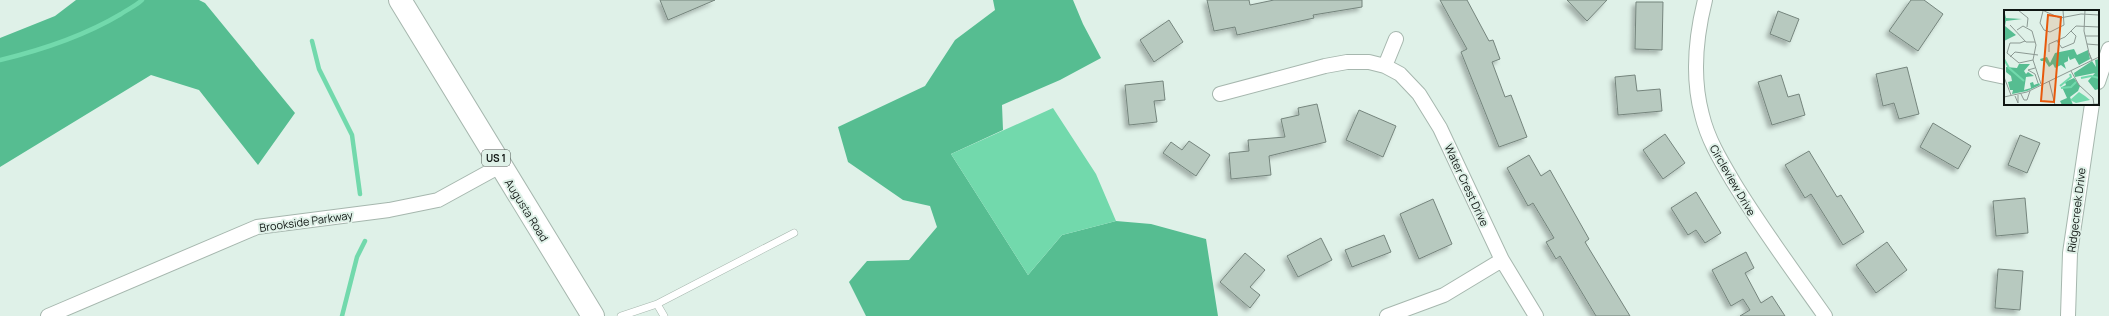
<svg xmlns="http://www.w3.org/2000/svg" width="2109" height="316" font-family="Manrope,sans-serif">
<defs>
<filter id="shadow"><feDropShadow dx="-3.5" dy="3.5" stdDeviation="2" flood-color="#0004"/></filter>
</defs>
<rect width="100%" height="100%" fill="#dff1e8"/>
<path fill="#56bd91" d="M76 0H199L205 3 295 113 258 165 199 90 151 75 0 167V38L55 16Z
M993 0H1073L1083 24 1101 58 1060 80 1002 105 1003 130 951 154 1028 275 1062 235 1116 221 1151 224 1206 239 1218 316H866L849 282 867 261 909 260 937 227 930 206 903 200 848 162 838 127 925 86 955 40 995 10Z"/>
<path fill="#72d9ac" d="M1053 108 1096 174 1116 221 1062 235 1028 275 951 154Z"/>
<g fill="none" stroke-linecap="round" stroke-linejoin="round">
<path stroke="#72d9ac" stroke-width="4.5" d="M312 41 319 69 352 135 360 194
M0 60C42 50 84 36 121 14 128 9 136 6 142 0
M342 316 357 257 365 241"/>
</g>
<path fill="#b7c9bf" stroke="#75857d" filter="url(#shadow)" d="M660 0H715L668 20Z
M1207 0H1249L1250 5 1274 0H1362V7L1313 15 1314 18 1237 35 1235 27 1214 31Z
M1440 0H1467L1489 41 1493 40 1500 59 1492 62 1505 97 1511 95 1527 137 1499 147 1461 52 1467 49Z
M1567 0H1607L1587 21Z
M1911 0H1924L1943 14 1918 51 1889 31Z
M1636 2H1663L1662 50 1635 49Z
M1778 11 1799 19 1790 42 1770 34Z
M1169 20 1183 42 1154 62 1140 40Z
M1907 67 1919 114 1899 119 1894 103 1883 106 1876 74Z
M1635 75 1637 91 1660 89 1662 111 1618 115 1615 77Z
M1781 75 1788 97 1799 94 1805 115 1772 125 1758 82Z
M1163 81 1165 100 1154 101 1157 122 1129 125 1125 85Z
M1317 104 1326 142 1269 156 1271 175 1231 179 1229 153 1249 151 1248 140 1285 137 1281 119 1299 115 1298 108Z
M1359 110 1396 126 1383 157 1346 140Z
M1933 123 1971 146 1958 169 1920 147Z
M1665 134 1685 163 1663 179 1643 150Z
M2020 135 2040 143 2027 173 2008 165Z
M1189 141 1210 155 1196 176 1163 153 1171 142 1182 150Z
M1809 151 1837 197 1841 195 1864 232 1843 245 1811 194 1805 198 1785 165Z
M1529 155 1541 176 1550 170 1589 239 1585 242 1630 316H1596L1560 256 1556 259 1546 242 1554 238 1533 203 1528 206 1507 168Z
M1696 192 1721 233 1705 243 1696 230 1688 235 1671 208Z
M2025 198 2028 233 1996 236 1993 201Z
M1433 199 1452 244 1419 259 1400 214Z
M1384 235 1391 252 1352 267 1345 250Z
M1321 238 1332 260 1298 277 1287 256Z
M1887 242 1907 270 1876 293 1856 265Z
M1746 252 1754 268 1745 273 1761 303 1772 296 1785 316H1740L1750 310 1743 299 1731 306 1712 270Z
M1245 253 1265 270 1250 287 1260 295 1250 308 1220 282Z
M1998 269 2023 271 2020 310 1995 308Z"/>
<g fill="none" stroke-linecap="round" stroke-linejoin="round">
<defs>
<path id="lane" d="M657 304 794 233
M621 316 657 304 664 316"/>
<path id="street" d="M1705 0C1696 36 1692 78 1702 115 1708 140 1721 161 1734 183 1762 229 1794 272 1825 316
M1385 66 1396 39
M1986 73 2005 77
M2098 82 2109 49
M1220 94 1325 66 1347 62H1369L1385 66 1400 74 1419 94 1440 128 1502 260 1536 316
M48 316 257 227 389 210 438 200 500 166
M1387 316 1444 295 1502 260
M2068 316 2070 253 2092 104"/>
<path id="primary" d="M400 0 593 316"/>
</defs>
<use href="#lane" stroke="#a6b7ae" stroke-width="8"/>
<use href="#street" stroke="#a6b7ae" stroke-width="16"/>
<use href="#primary" stroke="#a6b7ae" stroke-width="24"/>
<use href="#lane" stroke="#fff" stroke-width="7"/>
<use href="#street" stroke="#fff" stroke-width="14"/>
<use href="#primary" stroke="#fff" stroke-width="22"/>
</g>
<g text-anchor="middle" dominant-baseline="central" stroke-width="4" stroke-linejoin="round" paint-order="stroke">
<rect fill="#dff1e8" stroke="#4e5853" stroke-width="1" x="482" y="150" width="28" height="16" rx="3"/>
<g font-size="10" font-weight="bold" fill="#101613">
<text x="496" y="158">US 1</text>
</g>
<g font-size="11" fill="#101613" stroke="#dff1e8">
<text transform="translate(1733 180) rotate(60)">Circleview Drive</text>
<text transform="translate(1467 185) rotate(65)">Water Crest Drive</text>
<text transform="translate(527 210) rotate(58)">Augusta Road</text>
<text transform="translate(2076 210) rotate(-83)">Ridgecreek Drive</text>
<text transform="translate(306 221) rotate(-8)">Brookside Parkway</text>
</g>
</g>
<g transform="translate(2004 10)">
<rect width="95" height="95" fill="#dff1e8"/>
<path d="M0 0 2 8 18 9 2 11 1 16 12 25 0 31ZM70 39 73 45 84 40 86 49 75 55 71 48 66 50 64 46V51L60 53 62 59 57 55 51 58 49 54 45 57 41 51H37L36 49 43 47 46 53 51 43ZM95 49V79L91 80 84 71 91 63 71 67 70 63 88 51 92 57 91 50ZM15 54H26L20 61 22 64 24 62 30 66 22 67 20 80 27 78 26 73 29 72 30 75 35 73 36 75 23 81 8 84 9 80H6L4 72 8 71 7 66 2 62V57L13 58ZM70 68 76 76 74 81 66 87 69 95H58L56 91 63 88 58 77 62 75 61 72Z" fill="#56bd91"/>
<path d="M75 82 81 86 86 90 72 93 66 90Z" fill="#72d9ac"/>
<path fill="none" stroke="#72d9ac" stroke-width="2" d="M0 49 5 58 20 71M77 68 87 66 95 68M56 76 67 67 66 64M57 78 67 77 72 72"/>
<path fill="none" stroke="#8c9993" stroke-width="1" d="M14 0 24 8 23 17M38 0 56 8 77 4 95 5M81 0 80 21 85 43M39 1 36 13 40 20 46 22 60 15 59 0M6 15 22 32H31M13 20 19 16 28 21 32 35 29 50 37 74M81 26H95M21 31 16 33H6L3 43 15 53 29 50M53 31 58 38 70 33 72 26 67 21M83 34 95 35M45 42V34L61 27 72 16 95 17M6 47 11 42 34 45M87 49 85 43 88 50M31 58 24 60 31 64 34 73M67 61 75 75 89 88 90 95M0 67 7 85M45 71 51 95M17 84 20 90H23L26 81M11 86 14 93V85M0 87 23 82 95 47M77 95 95 94"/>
<path fill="#e8590c" fill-opacity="0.15" stroke="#e8590c" stroke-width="2" d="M44 5 57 7 50 92 37 91Z"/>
<rect width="95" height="95" fill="none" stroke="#101613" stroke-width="2"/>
</g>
</svg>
